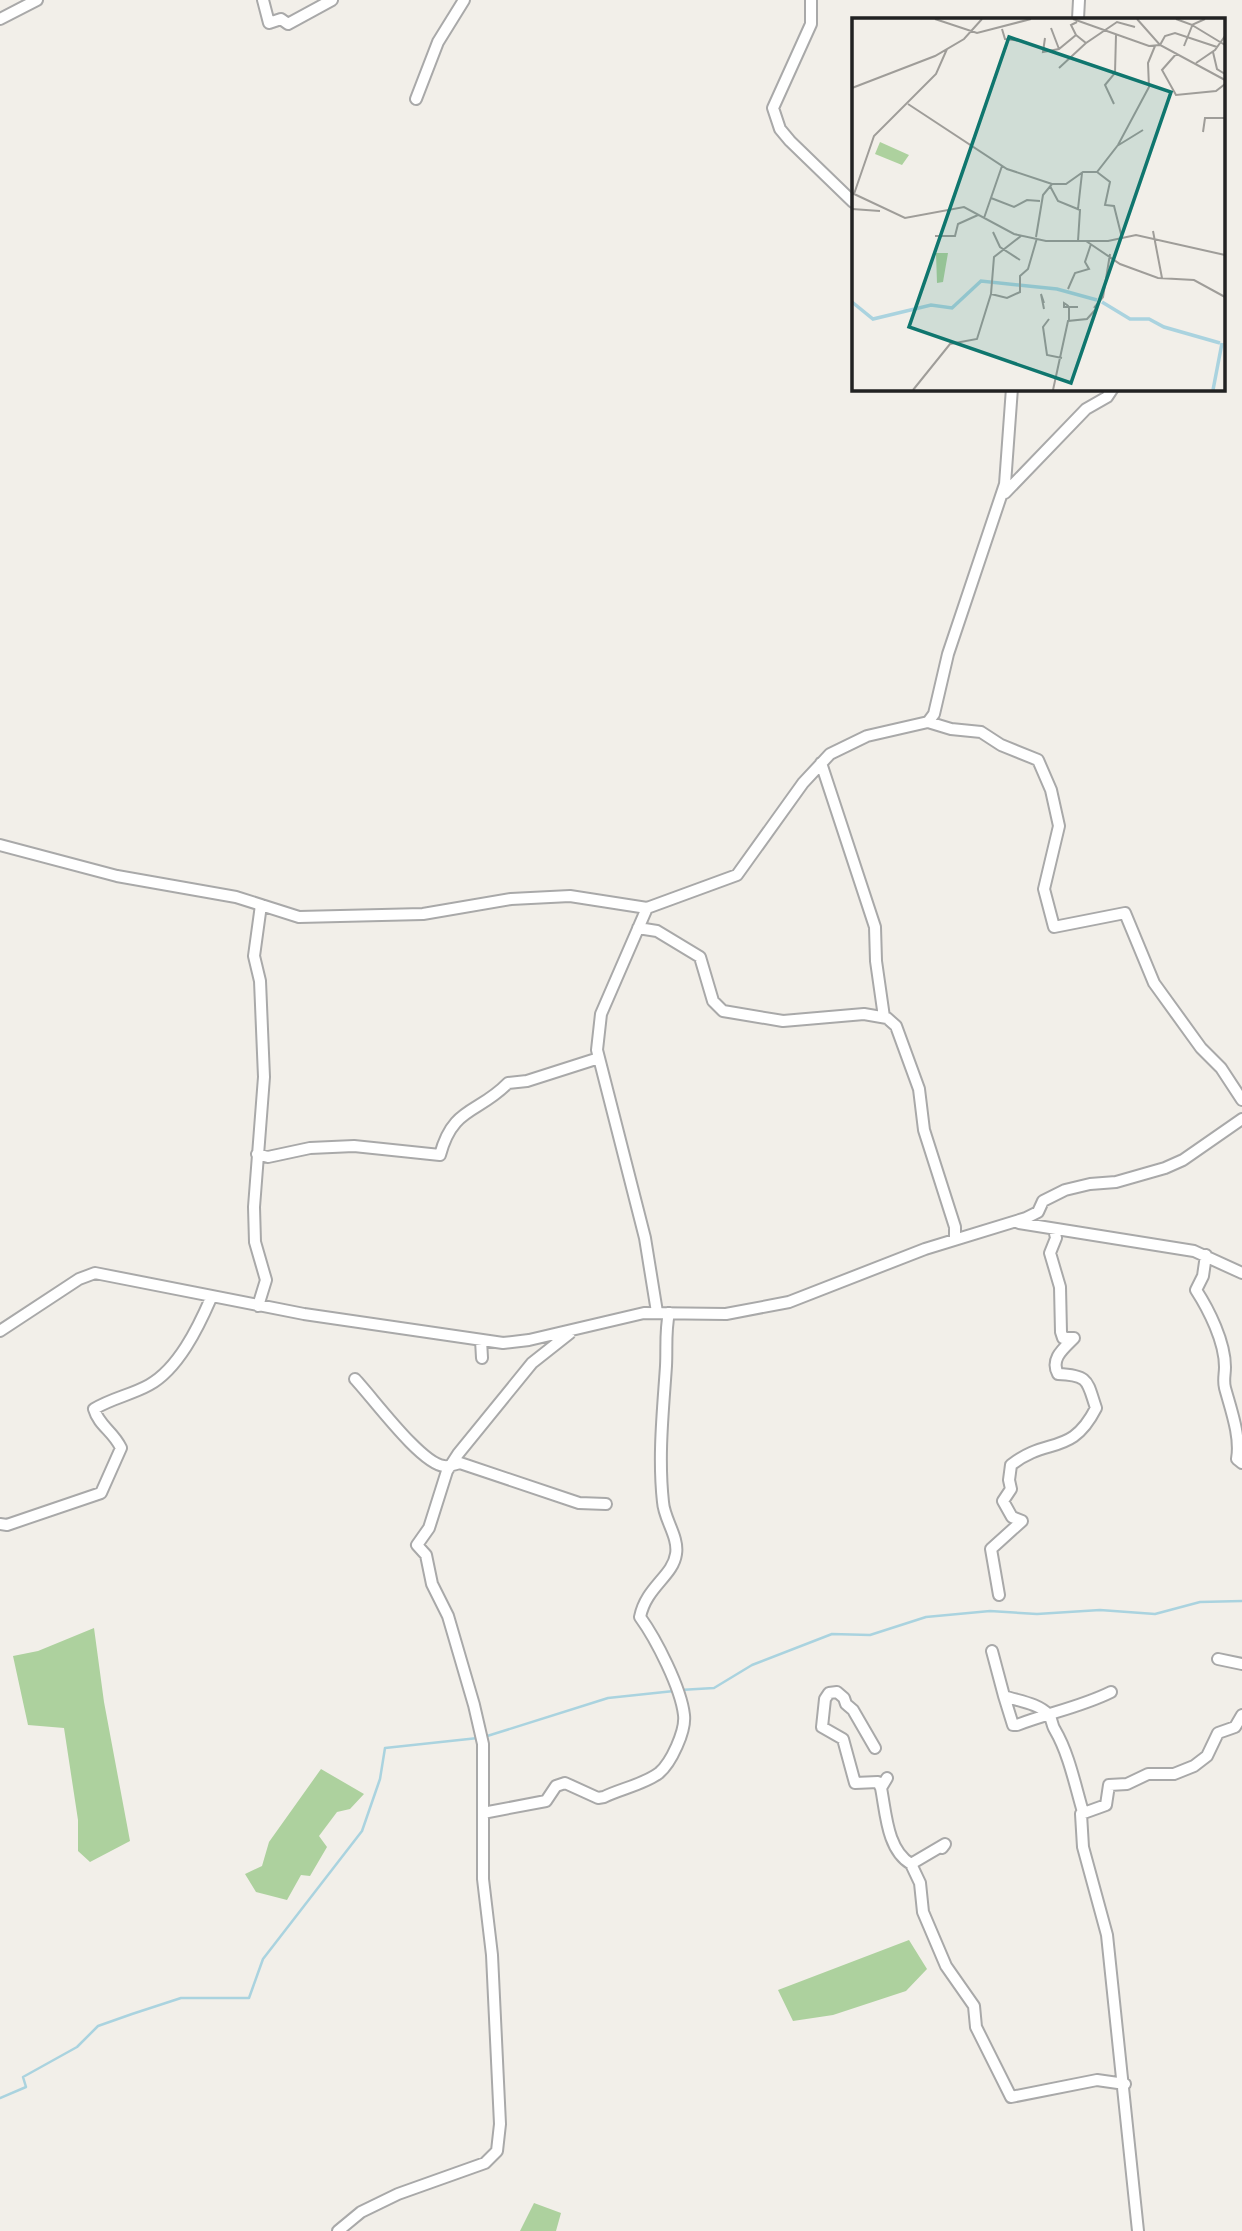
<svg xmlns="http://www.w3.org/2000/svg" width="1242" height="2231" font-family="'Varela Round',sans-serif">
<rect width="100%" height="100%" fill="#f2efe9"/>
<path fill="#add19e" d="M94 1628 104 1702 130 1841 90 1862 78 1851V1820L64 1728 28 1725 13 1656 38 1651Z
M321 1769 364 1794 350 1809 337 1812 319 1836 327 1847 310 1876 301 1875 287 1900 256 1892 245 1874 262 1866 269 1842Z
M909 1940 927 1969 906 1991 833 2015 793 2021 778 1990Z
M534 2203 561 2213 556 2231H520Z"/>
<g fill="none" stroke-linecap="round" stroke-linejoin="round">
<path stroke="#aad3df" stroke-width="2.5" d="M680 1690 714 1688 752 1665 832 1634 870 1635 926 1617 990 1611 1037 1614 1100 1610 1155 1614 1200 1602 1242 1601
M484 1737 608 1698 674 1691
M0 2098 26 2087 23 2077 77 2047 98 2026 132 2014 181 1998H249L263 1959 362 1831 380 1779 385 1748 478 1738"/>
<defs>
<path id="minor" d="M263 0 269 23 281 19 288 24 332 0
M811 0V24L773 108 780 129 790 141 853 202
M0 19 37 0
M1078 19 1079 0
M416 99 438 42 464 0
M1005 493 1086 409 1107 397 1113 388
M928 722 951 729 981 732 1001 745 1038 760 1051 790 1059 826 1044 889 1054 927 1125 913 1154 983 1201 1048 1221 1068 1242 1100
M821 763 875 927 876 961 884 1017
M0 845 117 876 236 897 299 917 423 914 511 899 570 896 647 908
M638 928 657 931 700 957 713 1001 723 1011 783 1021 864 1014 887 1018 896 1026 919 1089 924 1130 955 1227V1238
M257 1154 268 1157 310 1148 354 1146 440 1155C453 1106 478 1114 508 1083L527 1081 599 1058
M1019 1223 1194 1251 1242 1273
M1206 1255 1203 1276 1196 1290C1209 1310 1225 1342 1225 1367 1225 1375 1223 1380 1225 1388 1231 1410 1241 1437 1237 1459L1242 1463
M258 1306 266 1280 255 1242 254 1207 264 1077 260 981 254 956 261 905
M657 1312 645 1238 597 1050 601 1014 647 908 737 875 803 783 830 754 867 736 928 722 934 714 948 654 1005 484 1012 388
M0 1331 79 1279 95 1273 304 1314 503 1343 529 1340 644 1313 726 1314 789 1302 925 1249 1026 1218 1038 1212 1043 1201 1065 1190 1090 1184 1116 1182 1165 1168 1183 1160 1242 1119
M481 1340 482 1358
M355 1379C373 1398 421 1464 444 1466 449 1467 455 1464 460 1463L579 1503 606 1504
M0 1524 7 1525 101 1493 121 1448C113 1431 99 1426 94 1409 112 1398 131 1395 149 1385 178 1369 198 1328 211 1298
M999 1595 991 1549 1022 1521 1012 1517 1003 1501 1011 1489 1009 1480 1011 1465C1048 1436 1071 1457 1096 1408 1087 1382 1090 1375 1058 1374 1050 1359 1063 1349 1074 1338H1063L1061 1332 1060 1287 1050 1253 1056 1238 1054 1229
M992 1651 1004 1696
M1218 1659 1242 1664
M875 1748 853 1710 846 1704 844 1698 837 1692 829 1693 825 1699 822 1727 843 1739 855 1783 878 1782 881 1788
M887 1778 881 1788C886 1813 887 1850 911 1864
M1083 1812C1075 1785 1069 1754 1055 1730 1052 1726 1052 1719 1049 1715 1038 1703 1018 1701 1004 1696L1013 1725H1017C1048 1713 1081 1707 1111 1692
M483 1813V1744L474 1705 448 1616 432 1584 426 1555 417 1545 429 1528 447 1471 458 1454 532 1363 570 1333
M942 1848 945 1844 911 1864 920 1883 923 1912 946 1966 974 2006 976 2027 1011 2097 1097 2080 1125 2084
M338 2231 361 2212 398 2194 485 2163 497 2151 500 2124 492 1955 483 1879V1813L546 1801 556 1786 565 1783 598 1798 604 1797C620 1789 645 1784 659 1773 671 1763 686 1731 684 1715 681 1688 656 1639 640 1617 646 1587 673 1576 676 1554 679 1537 664 1519 663 1502 658 1457 663 1411 666 1366 667 1348 665 1331 669 1313
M1138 2231 1107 1935 1083 1847 1081 1814 1106 1805 1109 1785 1127 1784 1148 1774H1174L1194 1766 1207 1756 1218 1733 1235 1727 1242 1715"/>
</defs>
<use href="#minor" stroke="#a9a9a9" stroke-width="14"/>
<use href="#minor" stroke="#fff" stroke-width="10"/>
</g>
<g transform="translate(852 18)">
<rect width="373" height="373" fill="#f2efe9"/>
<path d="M28 124 57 137 50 147 23 136ZM84 235H96L91 264 85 265Z" fill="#add19e"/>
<path fill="none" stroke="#aad3df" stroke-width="3.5" d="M0 284 21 301 79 287 100 290 129 263 205 271 245 282M250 284 278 301H297L312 309 368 325M361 372 370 325"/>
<path fill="none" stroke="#9f9d99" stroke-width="2" d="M83 1 125 15 179 1M221 1 297 28 308 27 313 18 323 15 365 29M285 1 308 27 373 62M324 1 340 7 353 1M340 7 373 27M199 10 207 31M150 11 153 21 171 23M224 17 234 25 265 4 283 9M193 20 191 34 207 31 224 17 219 7 225 4M332 28 340 8M361 34 365 51 373 56M325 35 310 52 324 77 364 73 373 66M344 45 363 32 373 18M207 50 234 25M0 70 83 38 112 21 130 1M56 86 155 151 200 166M262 86 253 67 263 55 264 17M351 114 353 100H373M265 128 291 112M245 154 258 164 253 187 262 188 270 220M198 168 206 183 228 192 226 223M0 175 53 200 112 189 162 216 194 223H256L284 217 373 237M2 176 22 118 84 56 95 31M139 180 162 189 175 182 188 183M0 191 28 193M226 191 230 155M132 200 150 148M301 213 310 260M141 214 148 229 168 242M83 218H103L106 206 126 197M184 219 191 177 200 166H214L231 154H245L266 127 297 69 296 45 303 28M234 223 268 246 306 260 342 262 373 279M216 271 223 255 237 251 233 244 239 226M139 276 142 239 169 218M242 290 251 279 258 236M192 291 189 276 192 285M197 301 191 309 195 337 210 340M217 303V289H216V288L215 287 212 285V289H226M61 372 98 326 125 321 139 276 155 280 168 274V258L176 251 185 220M201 372 216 303 235 301 244 291"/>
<path fill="#0f766e" fill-opacity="0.15" stroke="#0f766e" stroke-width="3.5" d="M157 19 319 74 219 365 57 309Z"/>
<rect width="373" height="373" fill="none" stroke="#222" stroke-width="3.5"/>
</g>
</svg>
